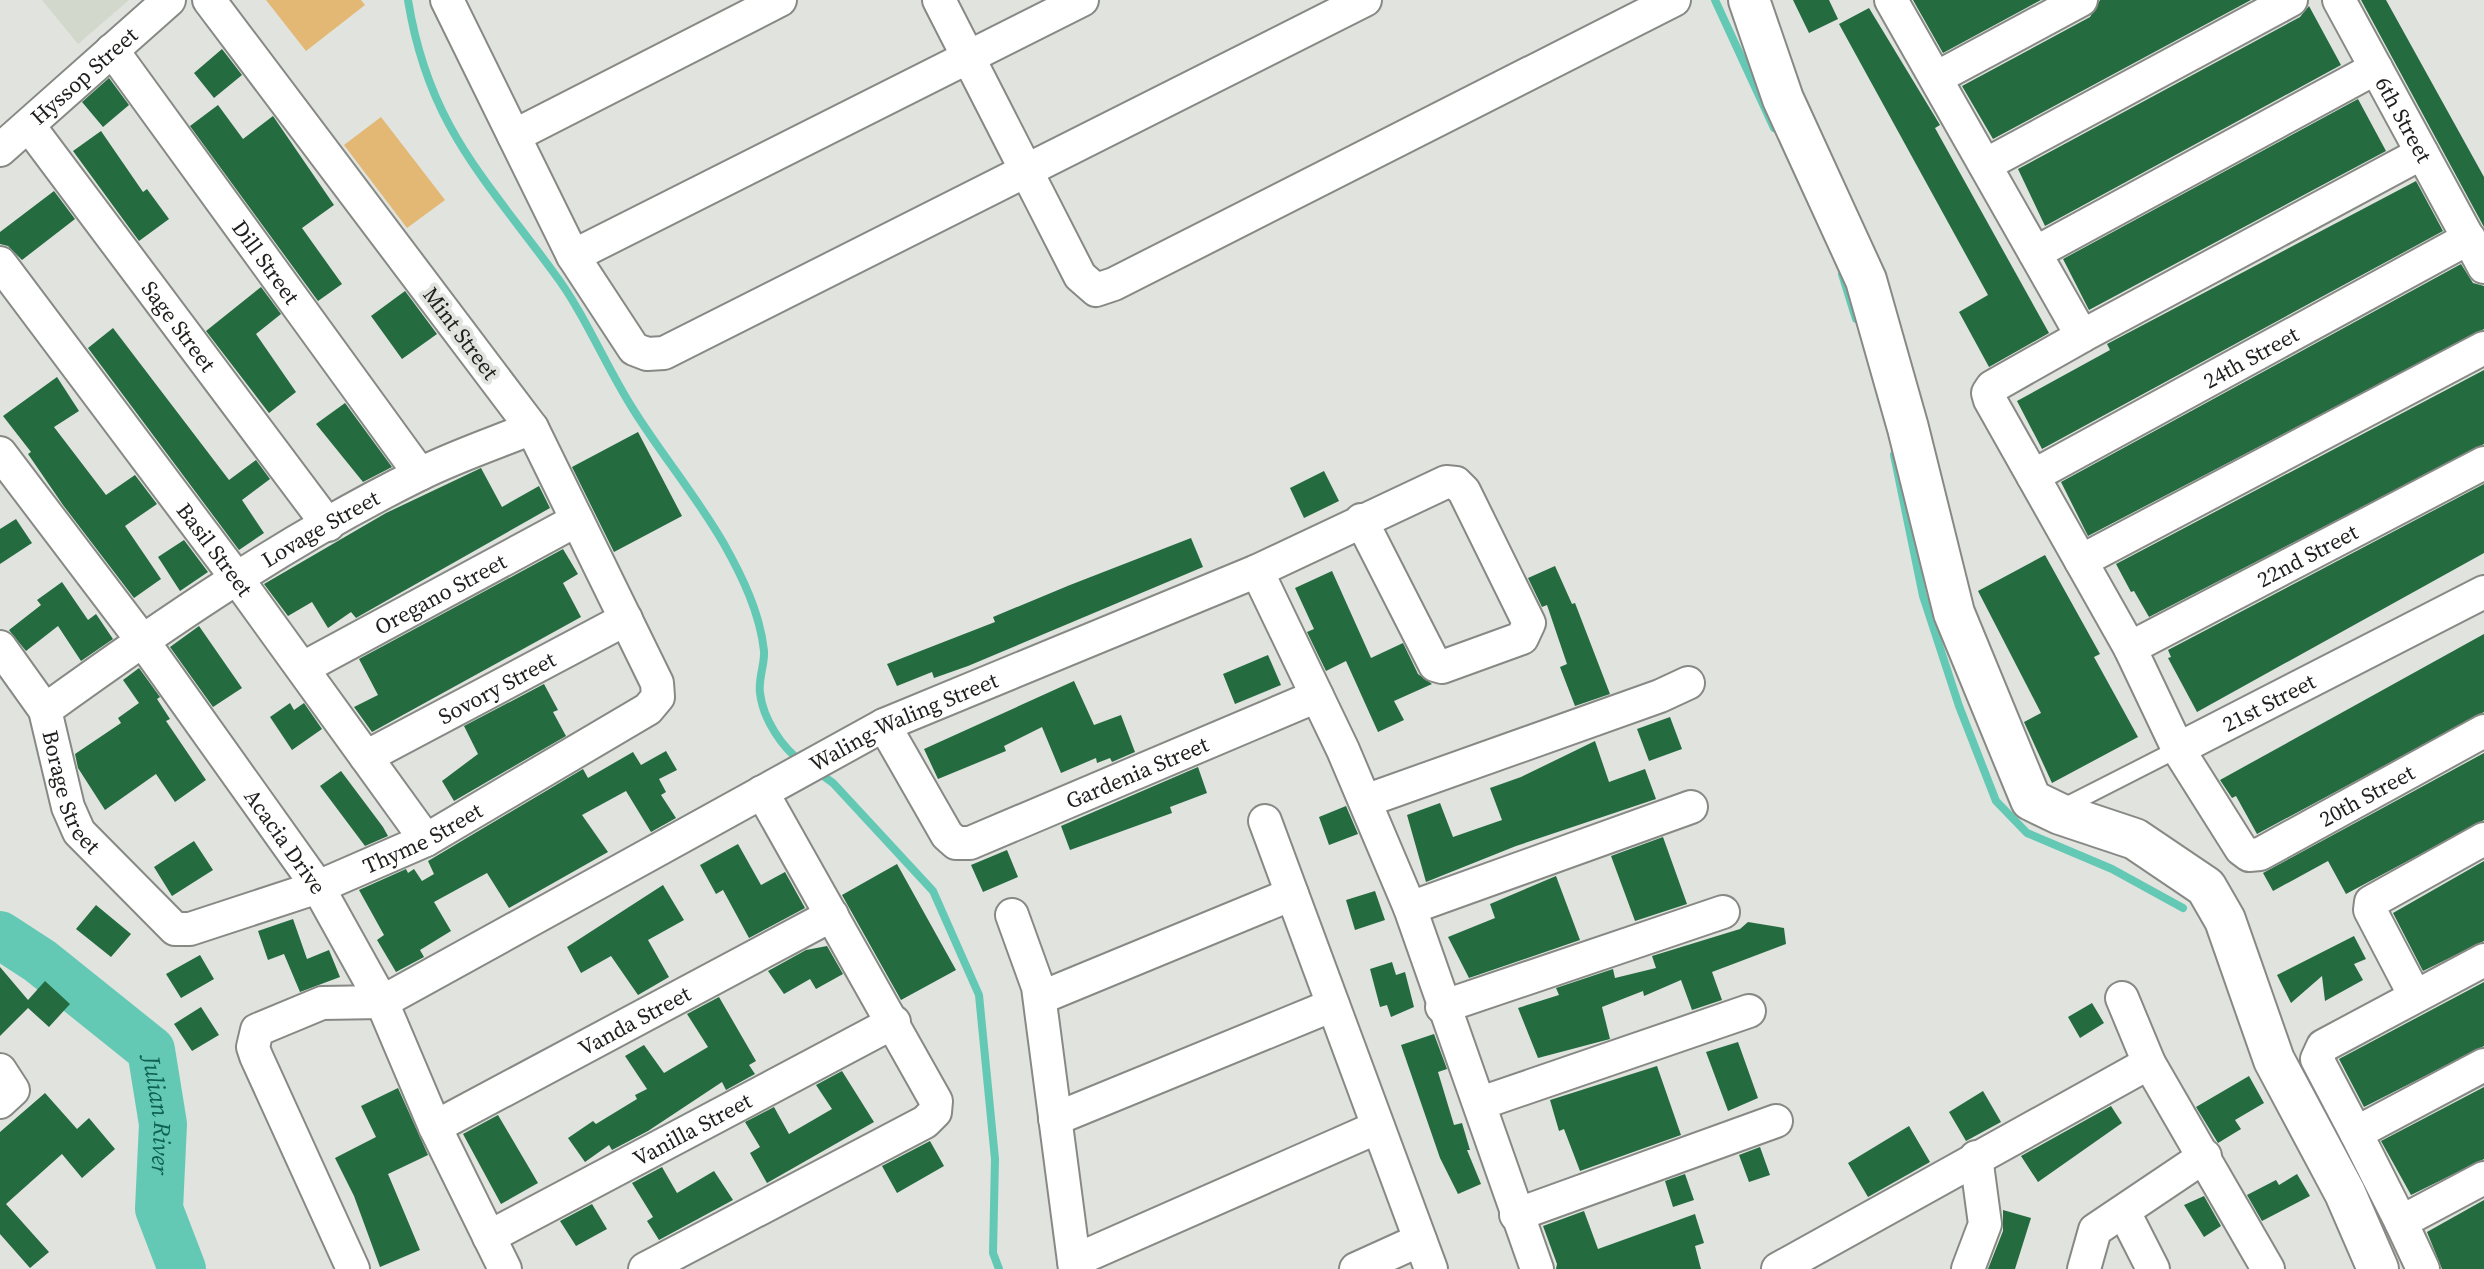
<svg xmlns="http://www.w3.org/2000/svg" width="2484" height="1269" font-family="'Source Serif 4',serif">
<rect width="100%" height="100%" fill="#e1e3de"/>
<path fill="#d2d8cc" d="M42 0H129L78 44Z"/>
<path fill="#e3b874" d="M266 0H361L365 5 306 51Z
M381 117 445 200 407 228 344 145Z"/>
<g fill="none" stroke-linecap="round" stroke-linejoin="round">
<path stroke="#64c9b4" stroke-width="8" d="M408 0C428 124 483 176 554 273 585 314 605 365 633 409 661 454 697 497 724 544 742 576 760 613 764 651 765 664 758 679 760 693 763 719 782 748 803 763
M1715 0 1774 128
M1842 274 1856 319
M1894 455 1923 596 1959 706 1996 801 2027 833 2112 869 2183 908
M815 770 833 783 933 891 979 995 995 1159 993 1253 999 1269"/>
<path stroke="#64c9b4" stroke-width="48" id="s1" d="M0 935 40 961 151 1050 163 1124 159 1209 182 1269"/>
</g>
<path fill="#246b40" d="M1793 0H1829L1838 19 1809 33Z
M1913 0H2041L1943 53Z
M2100 0H2251L1993 139 1962 86 2090 17Z
M2361 0H2386L2484 177V227Z
M2309 6 2341 65 2045 226 2018 169 2300 17Z
M1869 8 1940 125 1935 128 2049 333 1989 367 1959 312 1988 295 1839 24Z
M222 49 242 75 214 98 194 73Z
M109 78 129 105 103 127 82 102Z
M2358 99 2386 151 2089 310 2063 259Z
M218 105 243 139 273 116 334 205 302 228 342 284 318 301 190 126Z
M101 131 143 192 147 189 169 219 139 241 73 151Z
M2416 181 2443 231 2042 449 2017 401 2110 350 2107 344Z
M54 191 75 219 22 260 8 246 0 244V232Z
M2461 264 2473 283 2484 286V329L2088 536 2061 482Z
M261 287 281 314 256 334 296 392 269 413 206 331Z
M405 291 437 334 402 359 371 316Z
M113 328 229 480 256 460 270 479 242 500 264 533 239 550 88 348Z
M2484 370V444L2149 617 2134 591 2131 592 2116 564Z
M57 377 79 411 54 427 106 495 135 475 157 504 125 526 161 579 134 598 63 505 28 454 31 452 3 416Z
M345 403 392 467 363 482 316 424Z
M638 432 682 516 614 552 572 467Z
M481 468 502 507 539 486 550 508 370 610 356 618 351 612 328 628 312 602 288 616 264 584 386 513Z
M1324 471 1339 501 1304 518 1290 488Z
M2484 484V553L2197 712 2168 658 2171 657 2168 650Z
M16 519 32 543 0 564V529Z
M1191 538 1203 567 968 666 934 678 932 672 897 686 887 664 995 622 993 617 1070 585Z
M184 540 208 572 180 591 158 557Z
M563 549 578 574 563 583 581 617 372 732 354 707 378 695 359 659Z
M2045 555 2100 654 2094 657 2138 737 2052 783 2024 722 2041 713 1978 591Z
M1555 566 1572 604 1575 603 1610 694 1575 706 1560 667 1567 664 1547 605 1542 607 1528 578Z
M1332 571 1371 658 1403 643 1418 674 1432 684 1394 701 1404 720 1378 732 1346 661 1326 671 1307 632 1314 629 1295 588Z
M62 582 88 620 96 614 113 639 81 661 58 626 26 651 9 630 41 605 37 600Z
M199 626 242 688 213 707 170 647Z
M2484 634V712L2257 834 2236 796 2232 798 2220 780Z
M1268 655 1281 685 1235 704 1223 674Z
M139 668 160 697 157 699 170 719 166 721 206 780 175 802 156 774 105 810 78 768 75 754 121 723 118 718 139 703 123 680Z
M1074 681 1094 725 1121 715 1135 752 1112 762 1110 758 1097 763 1096 758 1061 773 1042 727 1004 746 1006 751 938 779 924 749Z
M544 684 558 710 553 712 566 736 454 801 442 781 478 754 464 726Z
M290 703 294 710 304 703 322 729 292 750 270 717Z
M1670 717 1682 749 1649 761 1637 729Z
M1595 741 1609 782 1645 769 1656 799 1516 846 1426 882 1407 815 1440 803 1453 837 1502 820 1490 788 1521 777Z
M666 751 677 770 659 779 666 792 661 795 676 818 651 832 626 791 582 815 608 852 509 908 487 873 434 902 451 931 420 950 424 957 396 972 377 940 384 935 359 890 406 869 408 873 414 869 422 881 434 874 428 861 583 769 588 778 633 752 641 765Z
M2484 753V820L2346 894 2328 861 2273 891 2263 873Z
M1198 767 1207 793 1170 807 1172 813 1070 850 1061 826Z
M341 771 383 827 388 836 365 846 320 786Z
M1346 806 1358 834 1329 845 1319 817Z
M1663 837 1687 904 1635 921 1611 856Z
M194 841 213 870 172 896 154 867Z
M738 844 761 885 785 872 805 908 749 938 723 890 716 894 700 865Z
M1007 850 1018 877 983 892 971 865Z
M2484 861V941L2423 971 2393 913Z
M897 864 956 970 901 1000 842 895Z
M1556 876 1580 940 1469 978 1448 937 1495 918 1490 904Z
M663 885 684 920 648 940 669 977 638 995 611 956 581 973 567 947Z
M1375 891 1385 920 1355 930 1346 900Z
M96 905 131 934 111 957 76 929Z
M293 919 307 959 329 950 340 977 300 992 284 954 268 960 258 931Z
M1748 922 1784 928 1786 944 1712 972 1722 1000 1692 1010 1681 980 1644 996 1643 991 1602 1007 1610 1039 1538 1058 1518 1008 1559 995 1556 988 1613 969 1615 978 1656 968 1652 956 1740 929Z
M2354 936 2366 959 2354 964 2363 980 2325 1001 2322 976 2291 1003 2277 975Z
M827 946 843 974 816 989 810 979 784 994 768 971 806 950Z
M200 955 214 979 181 998 166 974Z
M1392 962 1396 975 1405 972 1414 1007 1391 1017 1387 1005 1380 1007 1370 969Z
M0 967 28 1000 45 981 70 1004 49 1027 28 1008 0 1036Z
M2484 982V1046L2364 1107 2339 1059Z
M719 997 756 1061 749 1065 755 1074 726 1090 722 1082 648 1131 612 1150 609 1145 585 1162 568 1138 593 1121 596 1124 637 1099 635 1095 647 1089 625 1056 644 1045 664 1073 708 1047 687 1014Z
M2092 1003 2104 1023 2080 1038 2068 1017Z
M201 1007 219 1035 192 1051 174 1024Z
M1434 1034 1447 1069 1438 1072 1454 1125 1462 1123 1470 1150H1467L1481 1184 1458 1194 1440 1158 1401 1045Z
M1738 1042 1758 1098 1728 1111 1706 1052Z
M1657 1066 1681 1135 1580 1171 1564 1129 1559 1131 1550 1100Z
M842 1071 874 1122 767 1183 750 1153 760 1147 745 1122 774 1107 789 1134 832 1109 816 1085Z
M2249 1076 2264 1103 2235 1120 2241 1129 2218 1143 2196 1107Z
M2484 1087V1159L2411 1195 2381 1141Z
M398 1088 428 1155 388 1174 420 1250 380 1267 354 1196 335 1158 376 1137 361 1106Z
M1983 1091 2001 1122 1966 1141 1949 1112Z
M45 1093 77 1129 89 1118 115 1149 82 1178 62 1154 6 1204 49 1252 30 1268 0 1234V1132Z
M2111 1106 2122 1123 2038 1182 2021 1156Z
M498 1115 538 1183 501 1204 463 1134Z
M1909 1126 1930 1162 1868 1197 1848 1163Z
M930 1141 944 1166 897 1193 882 1166Z
M1760 1147 1770 1175 1749 1182 1739 1155Z
M662 1167 677 1193 714 1171 733 1200 659 1240 647 1221 653 1217 632 1183Z
M1685 1174 1694 1200 1673 1207 1665 1181Z
M2297 1174 2310 1196 2262 1221 2247 1195 2276 1180 2279 1185Z
M2204 1196 2221 1226 2204 1237 2184 1205Z
M2484 1200V1269H2442L2427 1232Z
M592 1204 607 1229 576 1246 560 1221Z
M2003 1210 2031 1218 2015 1269H1988L2003 1231Z
M1584 1211 1598 1249 1695 1214 1704 1243 1695 1246 1701 1269H1556L1557 1264 1543 1226Z"/>
<g fill="none" stroke-linecap="round" stroke-linejoin="round">
<defs>
<path id="service" d="M2060 809 2178 749"/>
<g id="minor">
<path d="M447 0 573 256 634 349 647 354 664 353 1365 0"/>
<path d="M939 0 1080 276 1096 290 1114 284 1674 0"/>
<path id="s2" d="M1891 0 2082 336 1992 387 1988 393 1990 400 2130 648 2178 749 2241 849 2249 855 2260 854 2484 731"/>
<path id="s3" d="M2339 0 2484 267"/>
<path id="s4" d="M112 50 420 474"/>
<path d="M1936 78 2081 0"/>
<path id="s5" d="M29 126 328 525"/>
<path d="M514 136 780 0"/>
<path id="s6" d="M0 150 169 0"/>
<path d="M1985 165 2291 0"/>
<path d="M2035 253 2376 68"/>
<path d="M573 256 1082 0"/>
<path id="s7" d="M0 263 238 580 426 840"/>
<path d="M2082 336 2422 153"/>
<path id="s8" d="M0 453 142 640 318 887 382 1002 435 1127 505 1269"/>
<path id="s9" d="M2033 476 2469 238"/>
<path d="M2081 561 2484 348"/>
<path d="M1257 571 1343 750 1410 908 1537 1269"/>
<path id="s10" d="M0 647 45 710 68 807 79 832 175 929H190L318 887 426 840 648 709 658 697 657 683 532 428 209 0"/>
<path id="s11" d="M2130 648 2484 463"/>
<path id="s12" d="M303 668 577 520"/>
<path id="s13" d="M45 710C164 624 288 539 420 474 456 456 495 443 532 428"/>
<path id="s14" d="M884 725 947 835 956 843H970L1317 696"/>
<path id="s15" d="M2178 749 2484 592"/>
<path id="s16" d="M366 757 626 619"/>
<path d="M1365 801 1660 696 1688 683"/>
<path d="M1265 821 1431 1269"/>
<path d="M1410 908 1691 807"/>
<path d="M1012 915 1038 987 1075 1269"/>
<path d="M2415 996 2370 910 2371 902 2484 839"/>
<path d="M1040 998 1292 894"/>
<path d="M2122 998 2149 1063 2268 1269"/>
<path d="M1442 1007 1723 912"/>
<path d="M0 1070 13 1090 0 1102"/>
<path d="M1481 1103 1749 1011"/>
<path d="M1055 1119 1333 1005"/>
<path id="s17" d="M435 1127 832 915"/>
<path d="M2356 1133 2317 1059 2323 1046 2484 960"/>
<path d="M2124 1212 2153 1269"/>
<path d="M1516 1215 1776 1121"/>
<path d="M2401 1222 2356 1133 2484 1065"/>
<path id="s18" d="M489 1237 894 1022"/>
<path d="M1074 1261 1378 1127"/>
<path id="s19" d="M353 1269 256 1056 253 1047 257 1030 322 1003 382 1002 884 725 1257 571 1446 482 1456 483 1464 491 1529 623 1522 638 1442 667 1435 665 1361 520"/>
<path d="M645 1269 925 1122 935 1112 936 1101 762 792"/>
<path d="M1356 1269 1420 1240"/>
<path d="M1778 1269 2149 1063"/>
<path d="M1968 1269 1985 1224 1976 1157"/>
<path d="M2084 1269 2095 1230 2205 1156"/>
<path d="M2423 1269 2401 1222 2484 1178"/>
</g>
<path id="tertiary" d="M1749 0 1783 99 1866 280 1908 428 1954 613 2031 800 2060 814 2135 839 2206 887 2225 920 2274 1060 2345 1193 2378 1269"/>
</defs>
<use href="#service" stroke="#878985" stroke-width="20"/>
<use href="#minor" stroke="#878985" stroke-width="36"/>
<use href="#tertiary" stroke="#878985" stroke-width="44"/>
<use href="#service" stroke="#fff" stroke-width="16"/>
<use href="#minor" stroke="#fff" stroke-width="32"/>
<use href="#tertiary" stroke="#fff" stroke-width="40"/>
</g>
<g text-anchor="middle" dominant-baseline="central" stroke-width="8" stroke-linejoin="round" paint-order="stroke">
<g font-size="22" fill="#20211f" stroke="#e1e3de">
<text stroke="none"><textPath href="#s6" startOffset="112">Hyssop Street</textPath></text>
<text stroke="none"><textPath href="#s3" startOffset="136">6th Street</textPath></text>
<text stroke="none"><textPath href="#s4" startOffset="262">Dill Street</textPath></text>
<text stroke="none"><textPath href="#s5" startOffset="250">Sage Street</textPath></text>
<text transform="translate(461 333) rotate(53)">Mint Street</text>
<text stroke="none"><textPath href="#s9" startOffset="248">24th Street</textPath></text>
<text stroke="none"><textPath href="#s13" startOffset="330">Lovage Street</textPath></text>
<text stroke="none"><textPath href="#s7" startOffset="358">Basil Street</textPath></text>
<text stroke="none"><textPath href="#s11" startOffset="200">22nd Street</textPath></text>
<text stroke="none"><textPath href="#s12" startOffset="156">Oregano Street</textPath></text>
<text stroke="none"><textPath href="#s16" startOffset="148">Sovory Street</textPath></text>
<text stroke="none"><textPath href="#s15" startOffset="102">21st Street</textPath></text>
<text stroke="none"><textPath href="#s19" startOffset="984">Waling-Waling Street</textPath></text>
<text stroke="none"><textPath href="#s14" startOffset="334">Gardenia Street</textPath></text>
<text stroke="none"><textPath href="#s10" startOffset="164">Borage Street</textPath></text>
<text stroke="none"><textPath href="#s2" startOffset="1162">20th Street</textPath></text>
<text stroke="none"><textPath href="#s10" startOffset="606">Thyme Street</textPath></text>
<text stroke="none"><textPath href="#s8" startOffset="482">Acacia Drive</textPath></text>
<text stroke="none"><textPath href="#s17" startOffset="226">Vanda Street</textPath></text>
<text stroke="none"><textPath href="#s18" startOffset="230">Vanilla Street</textPath></text>
</g>
<g font-size="24" font-style="italic" fill="#0d6254" stroke="#e1e3de">
<text stroke="none"><textPath href="#s1" startOffset="256">Julian River</textPath></text>
</g>
</g>
</svg>
